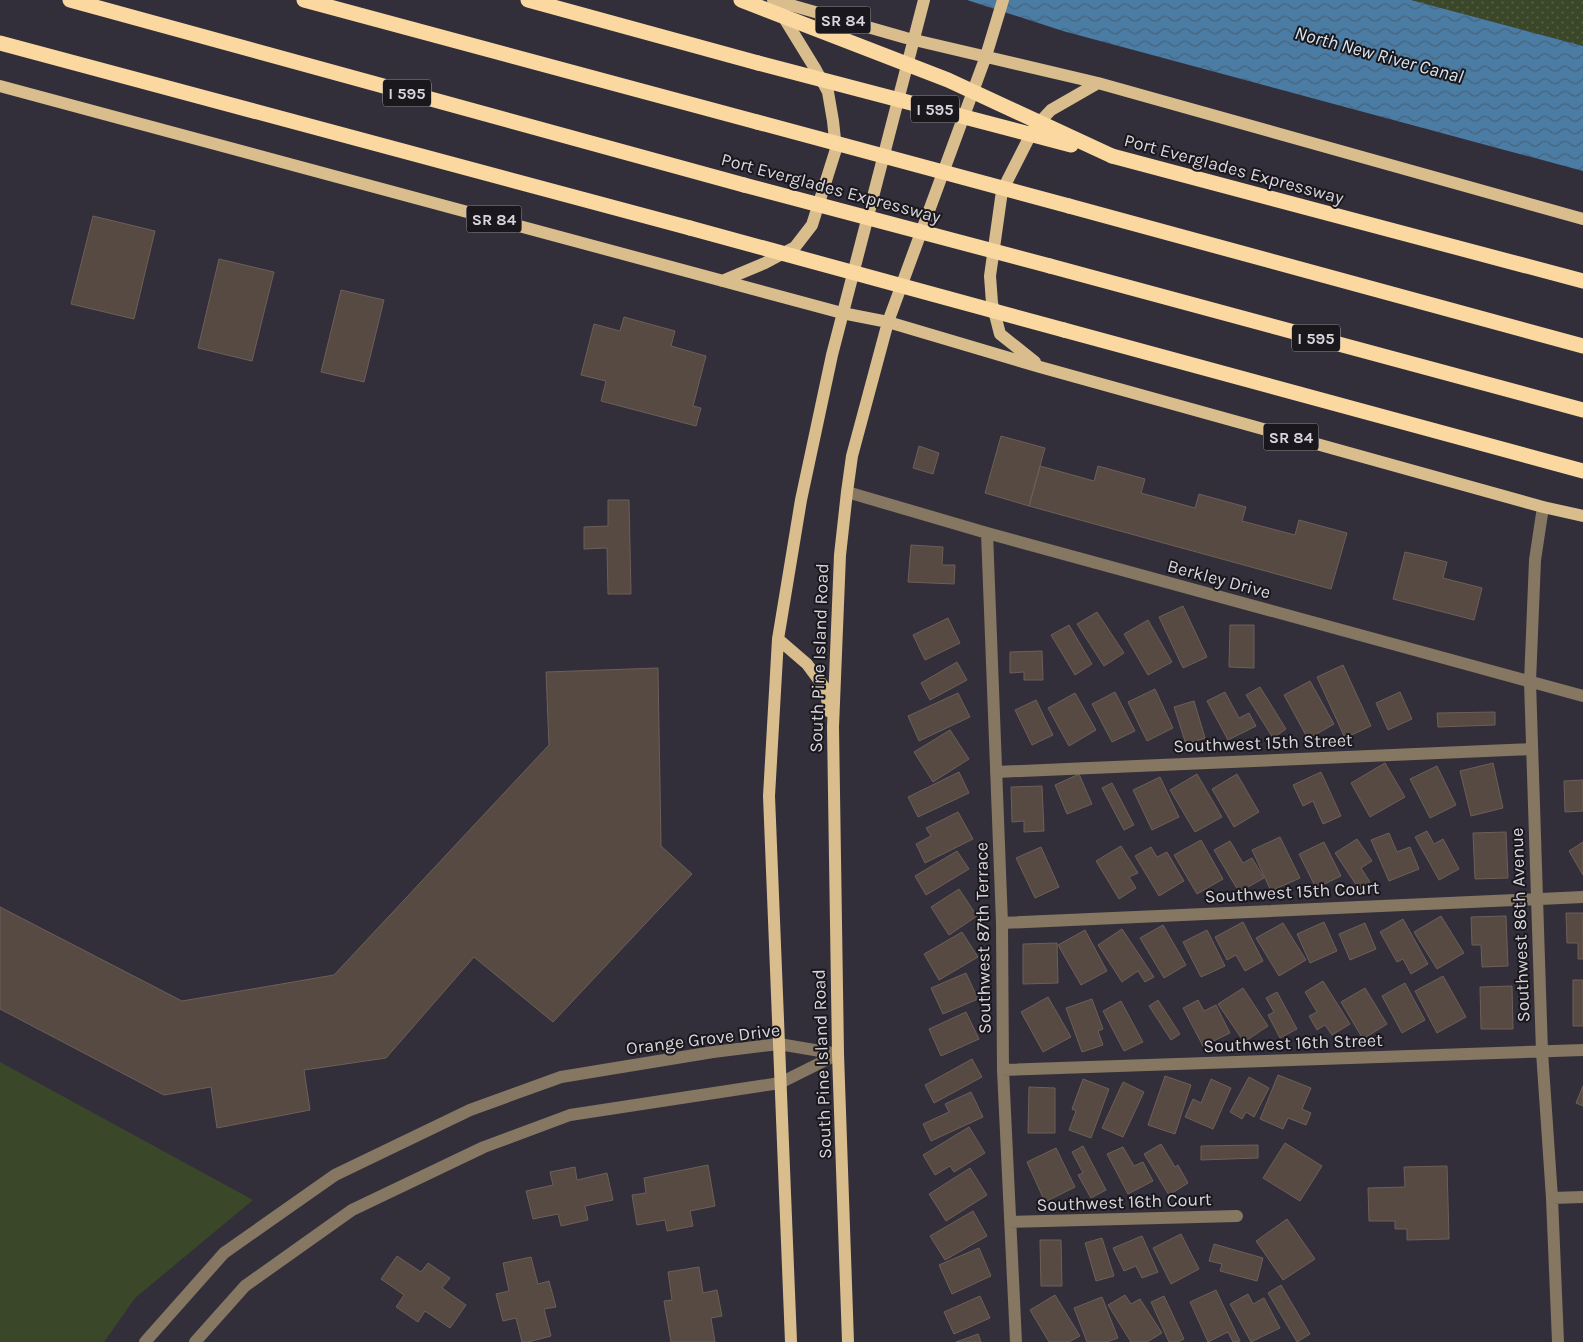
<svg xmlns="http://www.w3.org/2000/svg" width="1583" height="1342" font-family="Karla,sans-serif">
<defs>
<pattern id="park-dots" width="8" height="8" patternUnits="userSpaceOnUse" patternTransform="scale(1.25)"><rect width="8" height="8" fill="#3a4729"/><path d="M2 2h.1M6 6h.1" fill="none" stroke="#566148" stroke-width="1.8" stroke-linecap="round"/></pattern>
<pattern id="water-waves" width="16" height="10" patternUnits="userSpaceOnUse" patternTransform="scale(1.25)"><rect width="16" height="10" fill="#4b7ca4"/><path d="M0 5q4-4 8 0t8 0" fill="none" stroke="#47647d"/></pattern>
</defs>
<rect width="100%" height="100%" fill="#322f3b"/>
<path fill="#3a4729" d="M0 1062 253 1200 135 1298 104 1342H0Z"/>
<path fill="url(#park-dots)" d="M1411 0H1583V46Z"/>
<path fill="url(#water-waves)" d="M967 0H1411L1583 46V171L1063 31Z"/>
<path fill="#574a43" stroke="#6d5f58" d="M93 216 155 231 134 319 71 304Z
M219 259 274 272 252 361 198 348Z
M341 290 384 300 364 382 321 372Z
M624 317 675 331 671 346 706 356 693 406 701 408 696 426 601 401 606 381 581 375 594 324 620 331Z
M1001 436 1045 448 1029 506 985 493Z
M919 446 939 453 933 474 913 468Z
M1040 466 1094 481 1098 466 1145 479 1141 493 1195 508 1199 494 1246 507 1242 521 1295 535 1299 520 1347 533 1331 589 1029 506Z
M608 500H629L631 594H608L607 548 584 549V527L608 526Z
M911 545 943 547 942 565H955L954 584 908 582Z
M1405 552 1447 562 1443 578 1482 588 1474 620 1393 599Z
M1183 606 1207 657 1183 668 1159 617Z
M1097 612 1124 653 1104 666 1077 624Z
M948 618 960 643 925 660 913 635Z
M1148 620 1172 662 1148 675 1124 634Z
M1069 625 1092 664 1075 675 1051 635Z
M1230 625H1254V668L1229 667Z
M1042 651 1043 680H1024V672L1010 673V652Z
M957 662 967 680 930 700 921 683Z
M1343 665 1371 726 1345 738 1317 677Z
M658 668 661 846 692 874 553 1022 474 957 386 1058 304 1070 310 1110 217 1128 211 1087 164 1095 0 1009V907L182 1001 334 975 549 745 546 672Z
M1310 681 1334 724 1308 739 1284 695Z
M1260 687 1286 729 1273 738 1246 695Z
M1155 689 1173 728 1147 741 1128 702Z
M1115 692 1135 731 1112 742 1092 704Z
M1225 692 1239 718 1249 713 1256 726 1228 740 1207 701Z
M1400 692 1412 719 1388 730 1376 703Z
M958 693 970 717 919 741 908 716Z
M1075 693 1096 730 1069 746 1048 708Z
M1036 700 1053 735 1032 745 1015 710Z
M1194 701 1205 738 1186 744 1174 707Z
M1495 712V725L1438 727 1437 713Z
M950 730 969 759 933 782 914 752Z
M1385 763 1405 797 1370 817 1351 783Z
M1493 763 1503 808 1471 816 1460 771Z
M1437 766 1456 805 1430 818 1410 779Z
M959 772 969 793 918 817 908 797Z
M1321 772 1341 816 1323 824 1313 801 1303 806 1293 785Z
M1079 774 1092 804 1067 814 1055 785Z
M1197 774 1222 817 1195 832 1170 790Z
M1237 774 1259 812 1234 827 1212 789Z
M1160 777 1179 817 1152 830 1133 790Z
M1583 780V811L1565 812 1564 781Z
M1112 783 1134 825 1124 830 1102 788Z
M1042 786 1044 831 1024 832V821L1012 822 1011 787Z
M958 812 973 839 925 863 916 844 931 836 926 828Z
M1427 831 1434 844 1443 839 1459 869 1439 880 1415 837Z
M1506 832 1508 878 1475 879 1473 833Z
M1389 833 1397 852 1410 847 1419 869 1389 881 1371 840Z
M1280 837 1300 878 1271 891 1252 850Z
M1357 839 1372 861 1361 868 1370 882 1359 889 1335 853Z
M1201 840 1223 879 1197 894 1174 855Z
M1230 841 1243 863 1252 858 1264 878 1239 892 1214 850Z
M1324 842 1341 876 1316 888 1299 854Z
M1583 842V875L1569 851Z
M1121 846 1138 873 1129 877 1136 888 1119 899 1096 861Z
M1041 847 1059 887 1035 898 1016 858Z
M1151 847 1157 857 1167 852 1184 881 1159 896 1135 856Z
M957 851 969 869 926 895 915 876Z
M959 889 977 916 949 935 931 907Z
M1566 913H1583V959H1578V943H1567Z
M1441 916 1464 953 1437 969 1414 932Z
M1506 916 1508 966 1482 967 1481 945H1472L1471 917Z
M1403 919 1428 964 1411 974 1403 959 1397 962 1380 932Z
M1243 922 1263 961 1245 971 1236 955 1227 960 1215 937Z
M1324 922 1337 951 1310 963 1297 934Z
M1283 923 1306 960 1279 976 1256 938Z
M1365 923 1376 949 1350 960 1339 934Z
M1163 925 1186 965 1164 978 1140 938Z
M1122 929 1154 977 1145 982 1138 971 1122 982 1098 945Z
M1085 930 1107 971 1081 985 1058 945Z
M1207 930 1225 966 1201 977 1183 942Z
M962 932 978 957 939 980 924 954Z
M1057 943 1058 983 1023 984V944Z
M966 973 978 999 943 1014 931 988Z
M1443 976 1466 1017 1437 1033 1415 991Z
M1573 980H1583V1026H1573Z
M1323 981 1350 1024 1332 1035 1325 1025 1317 1030 1309 1016 1317 1012 1305 992Z
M1405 983 1425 1020 1402 1033 1382 996Z
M1512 986 1513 1029H1481L1480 987Z
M1243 988 1268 1026 1244 1042 1218 1004Z
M1365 988 1387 1024 1363 1039 1341 1002Z
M1277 992 1297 1029 1280 1038 1268 1015 1274 1012 1266 998Z
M1048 997 1071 1037 1043 1052 1021 1012Z
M1092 999 1103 1029 1098 1031 1103 1045 1082 1052 1066 1008Z
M1158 1000 1180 1034 1171 1040 1149 1006Z
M1198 1000 1204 1011 1216 1005 1230 1033 1203 1046 1183 1008Z
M1121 1001 1143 1042 1124 1051 1103 1011Z
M966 1012 979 1039 941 1056 929 1029Z
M972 1059 982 1077 934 1103 925 1085Z
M1278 1075 1311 1088 1302 1109 1311 1113 1306 1125 1288 1118 1283 1129 1260 1119Z
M1165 1076 1191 1085 1175 1134 1148 1125Z
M1249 1077 1269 1088 1254 1117 1246 1112 1242 1119 1230 1112Z
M1083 1079 1109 1089 1091 1138 1069 1130 1076 1111 1072 1109Z
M1211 1079 1231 1088 1213 1129 1185 1117 1193 1099 1201 1103Z
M1123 1082 1144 1092 1123 1137 1102 1128Z
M1583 1086V1106L1576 1103Z
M1029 1087 1055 1088V1133H1028Z
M971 1092 983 1117 931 1141 923 1124 949 1112 945 1104Z
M969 1127 985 1153 954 1172 950 1166 935 1175 923 1155Z
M1285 1143 1322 1166 1300 1201 1263 1178Z
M1161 1144 1175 1167 1178 1165 1188 1183 1169 1195 1144 1154Z
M1258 1145V1158L1201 1160V1146Z
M1083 1146 1106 1190 1091 1198 1078 1175 1083 1173 1072 1152Z
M1123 1147 1134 1166 1143 1162 1153 1181 1128 1194 1107 1154Z
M1056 1148 1075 1187 1045 1202 1027 1162Z
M708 1165 715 1206 690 1211 693 1226 667 1231 665 1220 637 1225 632 1195 646 1193 644 1178Z
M1447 1166 1449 1239 1407 1240V1229H1395V1221H1369L1368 1188 1405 1187 1404 1167Z
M575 1167 577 1180 607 1173 613 1200 585 1206 588 1220 561 1226 558 1214 533 1219 526 1191 553 1185 550 1172Z
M970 1168 987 1195 946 1221 929 1194Z
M973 1211 987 1236 945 1260 930 1236Z
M1287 1219 1315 1259 1283 1280 1256 1241Z
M1181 1234 1199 1269 1171 1284 1153 1248Z
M1142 1236 1158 1272 1142 1278 1136 1266 1124 1271 1113 1248Z
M1102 1238 1114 1276 1096 1281 1085 1243Z
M1040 1240H1061L1062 1286H1041Z
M1214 1244 1263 1258 1257 1281 1220 1271 1222 1264 1209 1261Z
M979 1248 991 1276 952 1294 939 1265Z
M397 1256 421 1272 428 1263 450 1278 442 1288 466 1305 450 1328 425 1311 418 1322 396 1307 404 1295 381 1279Z
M531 1257 538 1284 549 1281 556 1307 544 1309 551 1336 528 1342H522L516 1318 503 1321 496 1294 509 1291 503 1263Z
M699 1267 703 1293 717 1290 722 1316 711 1318 715 1342H671L664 1301 672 1300 668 1272Z
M1281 1285 1310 1334 1297 1342 1268 1293Z
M1216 1290 1240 1341 1233 1342 1228 1332 1208 1342 1190 1302Z
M1248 1294 1253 1304 1264 1298 1280 1328 1251 1342 1230 1304Z
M1055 1295 1080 1336 1069 1342H1049L1030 1310Z
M1125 1295 1131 1304 1140 1299 1162 1333 1147 1342H1131L1108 1305Z
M980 1296 990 1318 954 1334 944 1312Z
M1164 1296 1184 1339 1178 1342H1169L1151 1302Z
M1102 1297 1118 1338 1107 1342H1087L1074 1308Z
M978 1334 981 1342H956Z"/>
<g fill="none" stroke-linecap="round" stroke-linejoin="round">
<path stroke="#857761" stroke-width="12" d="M847 492 987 533 1583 696
M1543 507 1535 560 1530 682 1542 1052 1552 1198 1558 1342
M987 533 1002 923 1003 1070 1016 1342
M996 772 1532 749
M1002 923 1583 897
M1003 1070 1583 1050
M1552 1198 1583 1197
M1011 1222 1237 1216
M145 1342 224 1253 335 1175 470 1110 561 1077 713 1052 779 1044 838 1054
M195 1342 245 1286 352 1210 484 1147 570 1115 780 1083 838 1054"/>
<path stroke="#d9bd8d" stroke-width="12" d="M773 0 906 38 1098 83 1583 219
M0 86 842 313 888 322 1040 367 1543 507 1583 516
M722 281 765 263 795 247 812 225 836 149 833 121 828 92 816 70 781 13
M1035 362 1000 334 992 303 990 276 1002 191 1034 128 1051 110 1098 83
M778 639 807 664 824 687 830 712
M791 1342 769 796 778 639 801 500 832 355 924 0
M848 1342 838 1054 833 727 840 555 847 492 852 456 888 322 986 56 1003 0"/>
<path stroke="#fad89f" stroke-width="15" d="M70 0 744 185
M304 0 757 122
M528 0 758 63
M0 43 690 228
M1112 156 1583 281
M1069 206 1583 346
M1050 266 1583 410
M1064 330 1583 471"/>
<path stroke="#fad89f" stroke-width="15" d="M741 0 948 80 1112 156
M758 63 1071 145
M757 122 1069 206
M744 185 1050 266
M690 228 1064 330"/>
</g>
<g text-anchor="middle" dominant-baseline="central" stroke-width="4" stroke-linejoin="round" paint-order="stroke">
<g fill="#1a181d" stroke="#9f9da3" stroke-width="1">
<rect x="815.5" y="6.5" width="55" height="27" rx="4"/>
<rect x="383" y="79.5" width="48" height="27" rx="4"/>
<rect x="911" y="95.5" width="48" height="27" rx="4"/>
<rect x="466.5" y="205.5" width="55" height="27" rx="4"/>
<rect x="1292" y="324.5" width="48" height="27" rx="4"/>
<rect x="1263.5" y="423.5" width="55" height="27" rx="4"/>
</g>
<g font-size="16" font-weight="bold" fill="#d8d6dd">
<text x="843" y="20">SR 84</text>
<text x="407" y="93">I 595</text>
<text x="935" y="109">I 595</text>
<text x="494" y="219">SR 84</text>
<text x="1316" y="338">I 595</text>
<text x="1291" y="437">SR 84</text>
</g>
<g font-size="18" fill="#d8d6dd" stroke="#1a181d">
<text transform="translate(1234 169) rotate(15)">Port Everglades Expressway</text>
<text transform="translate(831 188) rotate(15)">Port Everglades Expressway</text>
<text transform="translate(1219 579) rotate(15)">Berkley Drive</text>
<text transform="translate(819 658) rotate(-88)">South Pine Island Road</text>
<text transform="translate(1263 743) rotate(-2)">Southwest 15th Street</text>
<text transform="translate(1292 892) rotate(-3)">Southwest 15th Court</text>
<text transform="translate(1520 925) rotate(-92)">Southwest 86th Avenue</text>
<text transform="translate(983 938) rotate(-91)">Southwest 87th Terrace</text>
<text transform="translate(703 1039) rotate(-7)">Orange Grove Drive</text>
<text transform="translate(1293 1043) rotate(-2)">Southwest 16th Street</text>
<text transform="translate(822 1064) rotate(-92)">South Pine Island Road</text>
<text transform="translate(1124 1202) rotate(-2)">Southwest 16th Court</text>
</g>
<g font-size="19" font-style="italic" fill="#d8e6f2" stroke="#1a181d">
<text transform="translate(1379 55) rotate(15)">North New River Canal</text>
</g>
</g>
</svg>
